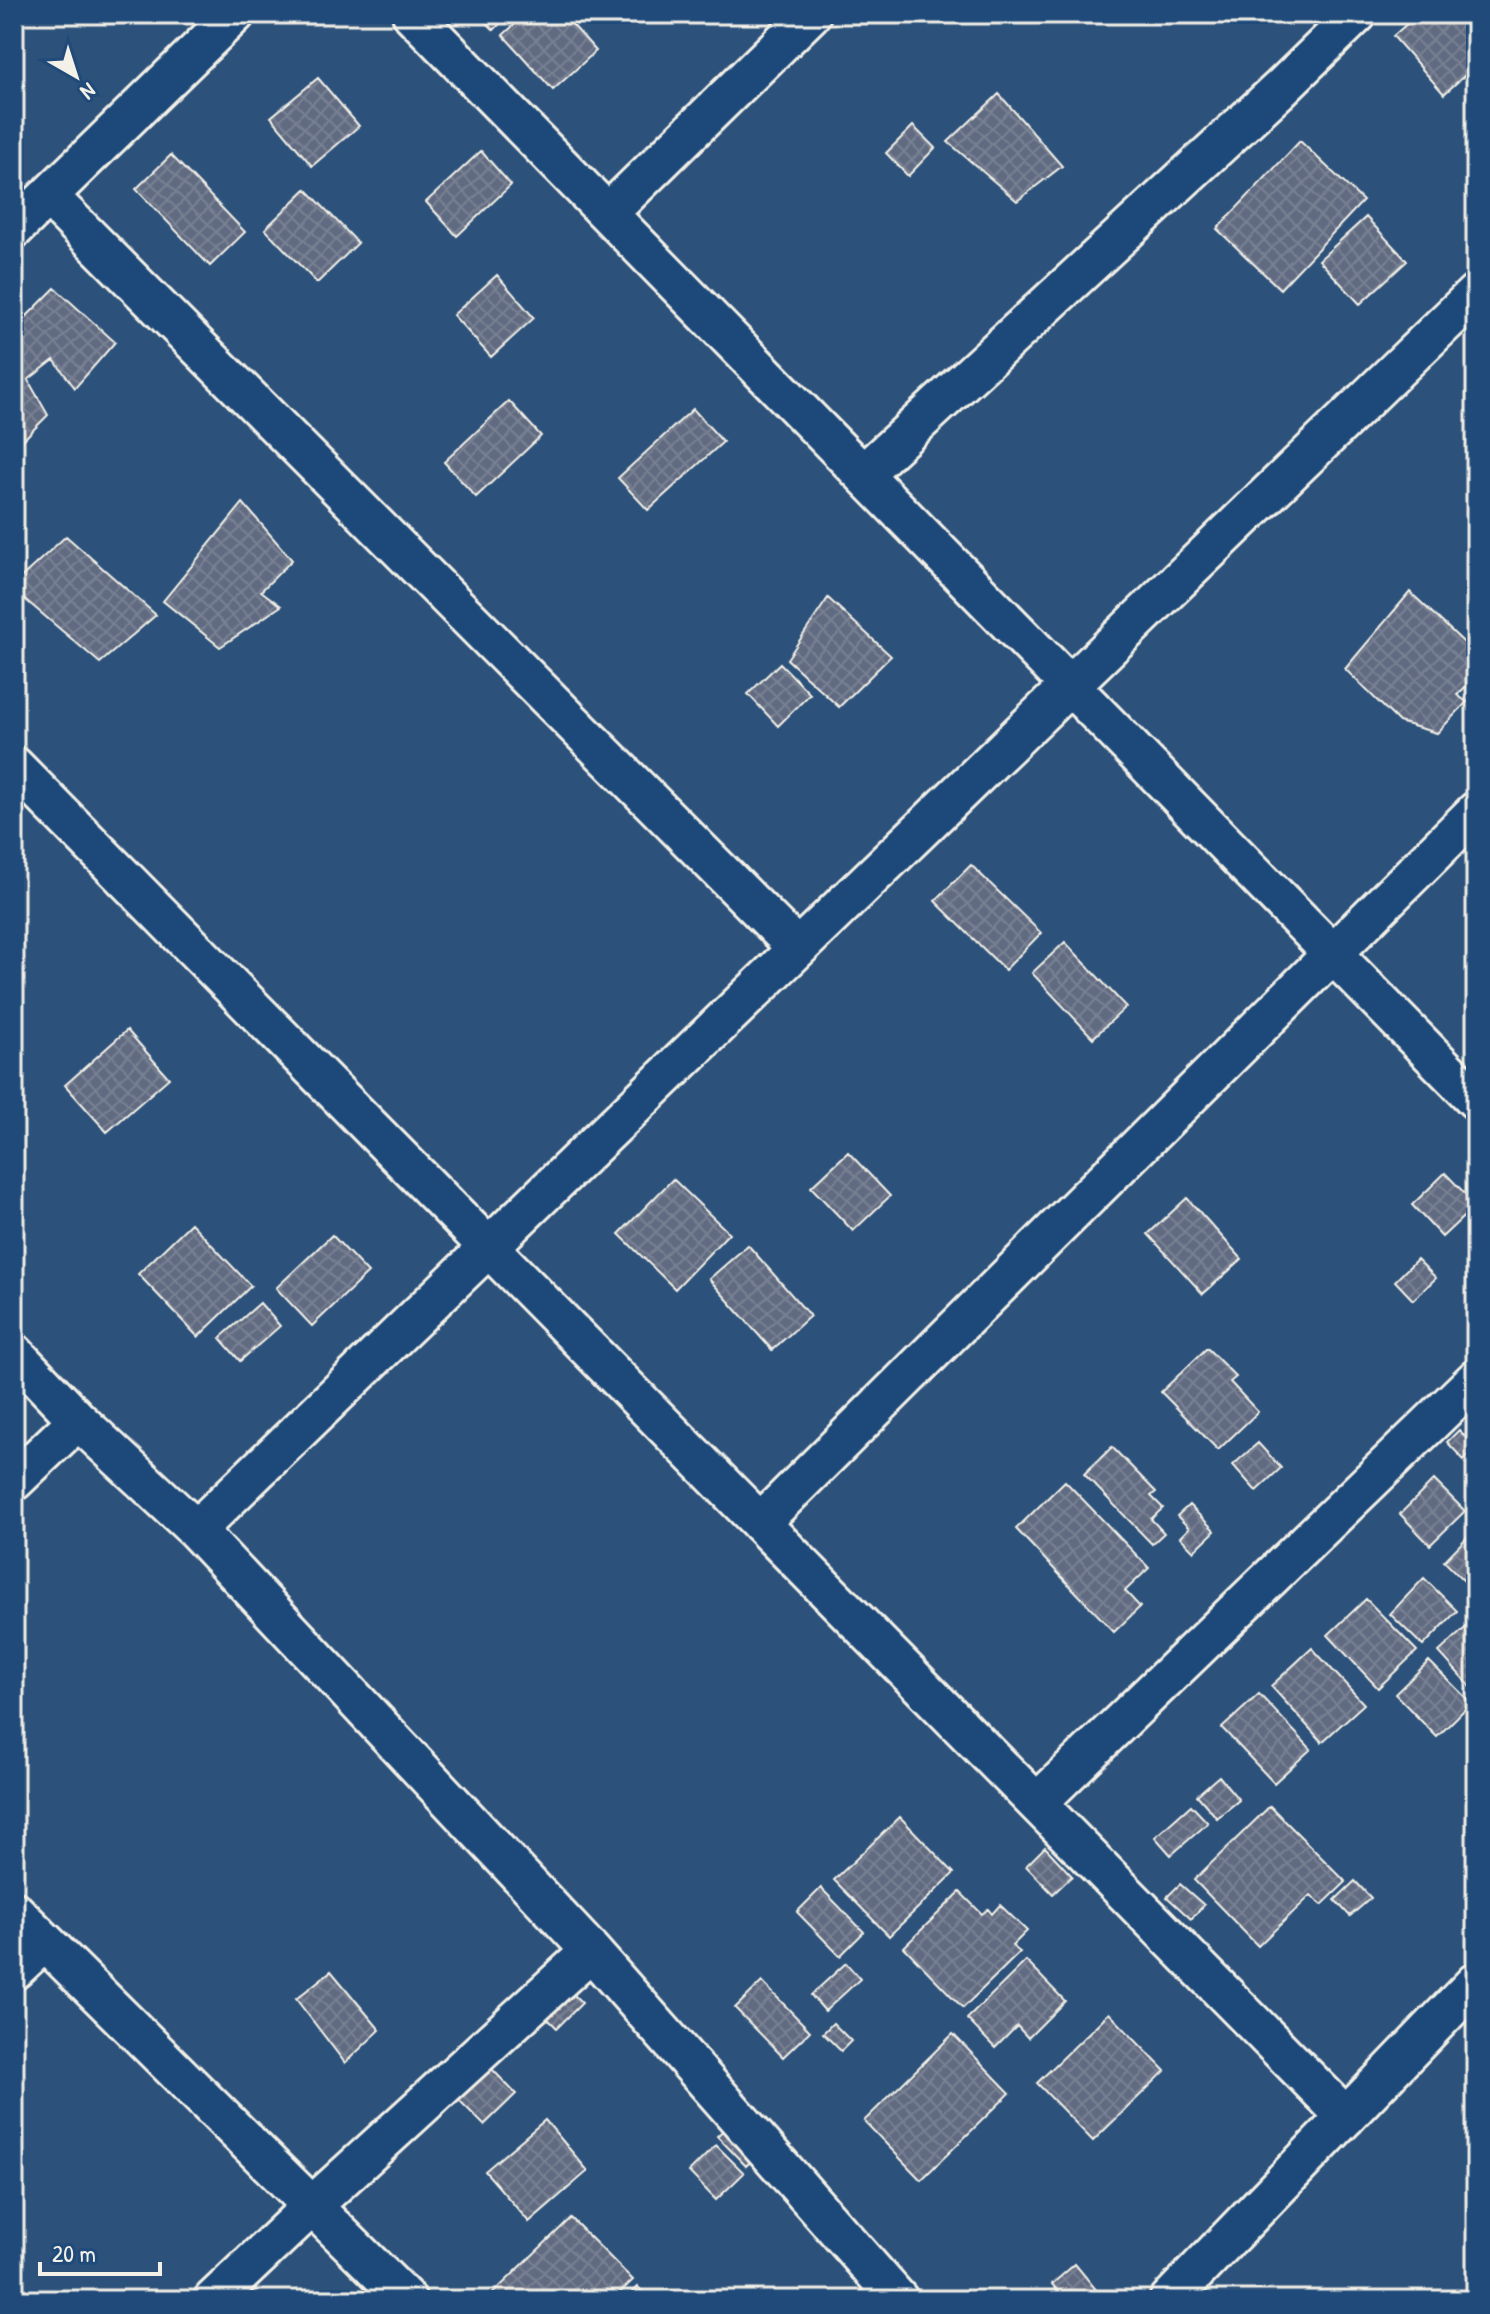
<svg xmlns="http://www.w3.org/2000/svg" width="1490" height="2314" font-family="'Patrick Hand',sans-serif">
<defs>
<pattern id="building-cross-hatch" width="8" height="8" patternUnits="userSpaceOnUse" patternTransform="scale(2)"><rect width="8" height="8" fill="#616b81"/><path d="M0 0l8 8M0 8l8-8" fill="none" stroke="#788193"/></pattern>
</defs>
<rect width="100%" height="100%" fill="#2c517b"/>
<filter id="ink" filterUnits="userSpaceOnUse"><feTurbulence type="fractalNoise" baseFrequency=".0125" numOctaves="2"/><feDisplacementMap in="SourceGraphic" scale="16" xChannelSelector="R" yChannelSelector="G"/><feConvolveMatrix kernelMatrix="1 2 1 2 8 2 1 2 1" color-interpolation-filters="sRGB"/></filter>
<g filter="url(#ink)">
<path fill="url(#building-cross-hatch)" stroke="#f4f1e8" stroke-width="2" d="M478 14H509L494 30Z
M526 14H563L596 51 553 90 503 35Z
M1418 14H1476V65L1444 94 1393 36Z
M318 78 359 126 312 166 271 117Z
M999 94 1062 166 1017 201 948 142Z
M913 126 935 148 908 176 886 153Z
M1300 141 1363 201 1280 289 1217 229Z
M481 151 511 185 457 236 426 202Z
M171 155 245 232 210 266 136 189Z
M306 189 358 243 317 283 265 229Z
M1366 217 1407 261 1360 304 1319 260Z
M497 275 534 318 491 357 453 315Z
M55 288 115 342 75 388 54 360 28 380 48 415 14 449V329Z
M509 401 541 436 476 497 444 462Z
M693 409 723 442 648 510 618 478Z
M243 503 292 560 261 591 281 606 220 647 163 601Z
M66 536 156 615 100 663 14 590V584Z
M1410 592 1476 654V677L1457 695 1467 702 1437 733 1399 722 1345 669Z
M828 598 891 656 839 707 787 659Z
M780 663 810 694 778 726 748 694Z
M971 865 1041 933 1005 970 935 901Z
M1065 942 1126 1007 1093 1038 1032 973Z
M127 1030 169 1078 107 1132 65 1085Z
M848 1152 890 1196 853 1231 811 1187Z
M1445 1173 1476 1205 1442 1237 1412 1205Z
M673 1179 729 1233 675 1289 619 1234Z
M1187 1198 1242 1259 1203 1294 1148 1234Z
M191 1223 251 1286 198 1337 138 1274Z
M332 1235 368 1273 312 1326 276 1288Z
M748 1245 810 1316 772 1350 709 1279Z
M1476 1248V1267L1466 1257Z
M1417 1259 1436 1278 1413 1300 1395 1281Z
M260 1303 280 1326 240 1361 220 1338Z
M1207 1348 1236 1377 1230 1382 1258 1412 1218 1450 1161 1392Z
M1459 1430 1476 1448 1464 1460 1447 1442Z
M1258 1443 1281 1468 1256 1491 1233 1465Z
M1112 1447 1156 1492 1151 1496 1163 1508 1151 1519 1164 1533 1152 1544 1084 1474Z
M1434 1480 1465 1511 1430 1545 1400 1514Z
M1065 1481 1149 1568 1125 1591 1140 1607 1114 1632 1016 1529Z
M1189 1505 1215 1531 1194 1551 1180 1537 1189 1528 1177 1516Z
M1476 1528V1590L1475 1592 1444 1561Z
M1424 1578 1457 1611 1423 1646 1390 1614Z
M1366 1599 1417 1651 1378 1688 1328 1635Z
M1476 1618V1693L1439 1652Z
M1312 1648 1364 1704 1322 1742 1271 1686Z
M1429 1661 1471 1703 1437 1737 1395 1694Z
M1259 1694 1311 1749 1274 1783 1222 1728Z
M1219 1776 1239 1800 1217 1818 1197 1795Z
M1191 1805 1208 1823 1171 1855 1155 1837Z
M1270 1806 1346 1882 1322 1905 1311 1895 1258 1946 1194 1880Z
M900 1817 954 1873 889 1936 834 1880Z
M1045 1847 1072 1876 1053 1894 1026 1866Z
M1355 1881 1371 1898 1350 1916 1335 1900Z
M1180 1884 1204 1905 1191 1919 1167 1897Z
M821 1888 864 1932 840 1956 797 1912Z
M960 1892 982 1914 988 1909 992 1914 1000 1905 1027 1931 1012 1946 1020 1952 963 2008 904 1947Z
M1026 1961 1065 2001 1028 2038 1017 2026 995 2048 967 2019Z
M846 1963 860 1979 825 2011 811 1995Z
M331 1971 380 2030 345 2063 296 1999Z
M762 1982 810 2031 783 2057 735 2008Z
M568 1989 582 2003 557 2028 543 2014Z
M1109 2013 1165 2071 1093 2141 1037 2083Z
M833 2023 851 2041 841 2051 823 2033Z
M953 2034 1010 2093 921 2180 864 2121Z
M490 2067 516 2094 484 2125 458 2099Z
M545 2120 588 2171 529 2222 485 2171Z
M731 2123 760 2152 746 2166 717 2136Z
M716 2145 744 2173 716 2200 689 2172Z
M571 2218 633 2280 612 2300H486Z
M1075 2264 1102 2297 1099 2300H1065L1052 2284Z
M638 2287 651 2300H625Z"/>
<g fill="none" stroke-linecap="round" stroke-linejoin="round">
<defs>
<path id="street" d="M412 14 1476 1100
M48 196 797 948
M608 213 811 14
M14 229 235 14
M863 474 1280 89 1357 14
M14 766 1346 2117
M14 1353 78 1420 196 1530 591 1951 899 2300
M14 1481 78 1420
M760 1523 1476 811
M196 1530 1476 293
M1037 1803 1476 1379
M14 1911 407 2300
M14 1970 44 1942
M213 2300 312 2206 591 1951
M1169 2300 1476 1982"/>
</defs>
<use href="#street" stroke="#f4f1e8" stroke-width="44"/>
<use href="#street" stroke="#1f4a7a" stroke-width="38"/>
</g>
</g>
<rect width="1490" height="2314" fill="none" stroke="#1f4a7a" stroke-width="48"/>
<rect x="24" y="24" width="1442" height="2266" fill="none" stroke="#f4f1e8" stroke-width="3" filter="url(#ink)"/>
<g transform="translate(76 76) rotate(141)" stroke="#1f4a7a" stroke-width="6" paint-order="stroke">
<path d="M0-6L14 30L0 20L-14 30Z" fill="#f4f1e8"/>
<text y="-12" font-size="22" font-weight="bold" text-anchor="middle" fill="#f4f1e8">N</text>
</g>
<path d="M40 2262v12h120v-12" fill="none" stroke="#f4f1e8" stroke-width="4"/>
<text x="52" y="2262" font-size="24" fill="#f4f1e8" stroke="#1f4a7a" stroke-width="6" paint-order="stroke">20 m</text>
</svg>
